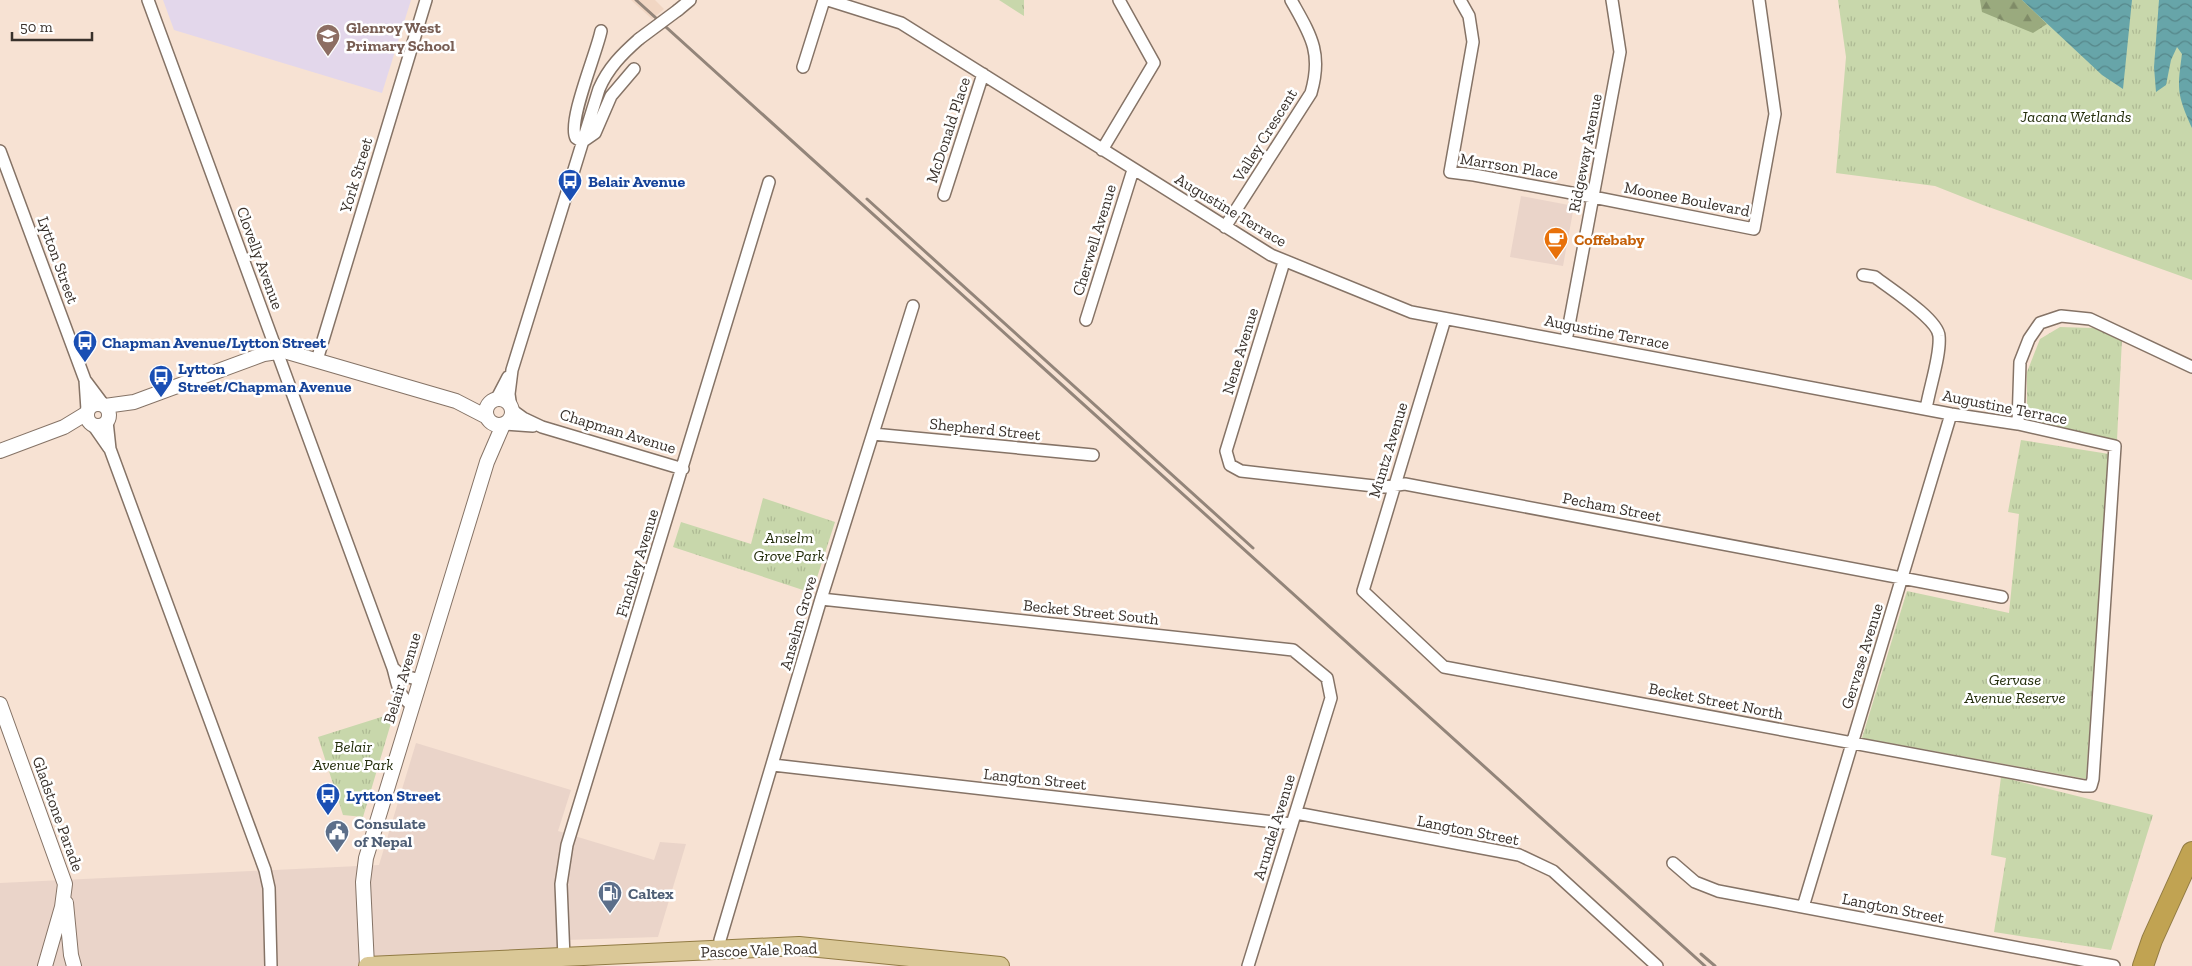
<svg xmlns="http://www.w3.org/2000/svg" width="2192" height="966" font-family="'Zilla Slab',serif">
<defs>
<pattern id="grass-tufts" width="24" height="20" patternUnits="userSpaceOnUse" patternTransform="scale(1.25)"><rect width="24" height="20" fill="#c8d7ab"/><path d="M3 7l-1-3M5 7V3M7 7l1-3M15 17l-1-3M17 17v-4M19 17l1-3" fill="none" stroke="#adb993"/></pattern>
<pattern id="forest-firs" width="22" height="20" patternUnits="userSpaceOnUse" patternTransform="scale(1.25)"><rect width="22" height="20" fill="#9aaa7e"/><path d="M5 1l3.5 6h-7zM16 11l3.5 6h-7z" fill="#7f8b67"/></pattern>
<pattern id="water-waves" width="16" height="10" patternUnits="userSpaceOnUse" patternTransform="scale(1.25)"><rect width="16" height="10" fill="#67a5a9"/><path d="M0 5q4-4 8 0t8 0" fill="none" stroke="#56878a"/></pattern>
</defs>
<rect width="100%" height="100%" fill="#f7e2d3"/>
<path fill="#ead4c9" d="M1521 196 1574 206 1563 266 1510 257Z
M416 743 571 790 558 831 654 860 660 842 686 844 658 937 565 940 567 966H0V883L379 865Z"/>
<path fill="#e3d7eb" d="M163 0H411L382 93 174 30Z"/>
<path fill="#f1d6c3" d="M631 0H655L664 9 652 19Z"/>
<path fill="url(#grass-tufts)" d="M999 0H1024V16Z
M1838 0H2192V280L1983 205 1935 186 1836 173 1846 57Z
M2060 327 2093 328 2122 339 2117 440 2027 421V372L2040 339Z
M2021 440 2109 454 2086 779 1862 738 1907 591 2009 613 2019 514 2008 512Z
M763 498 835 522 812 593 673 547 681 522 751 544Z
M394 713 363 817 343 815 318 737Z
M2001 777 2153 815 2111 950 1994 932 2006 858 1991 855Z"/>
<path fill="url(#forest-firs)" d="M1980 0H2022L2047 24 2033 33 1982 12Z"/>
<path fill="url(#water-waves)" d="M2022 0H2132L2123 89 2102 75Z
M2159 0H2192V128C2177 94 2177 90 2182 54L2177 47 2171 60 2166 85 2156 92 2154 67Z"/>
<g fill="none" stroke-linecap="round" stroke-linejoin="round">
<defs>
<path id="minor" d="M148 0 393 668C397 682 398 697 412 705
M828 0 901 23 1271 255 1411 312 1951 414 2018 424 2115 446 2093 779 2091 786H2084L1444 667 1363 591 1445 319
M1460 0 1469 16 1473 42 1450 172 1474 175 1593 197 1754 229 1775 114 1759 0
M678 10 690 0
M601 31C597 52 567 122 576 138L582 142 595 133 611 96 634 69
M803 67 824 0
M1102 150 1154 63 1119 0
M0 151 85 380 103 404
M944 195 983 74
M1225 227 1311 93C1323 52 1310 34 1291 0
M1284 262 1226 451 1230 465 1241 471 1383 487 1405 484 2002 597
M1863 275 1875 277C1889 288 1938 319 1939 336 1941 355 1929 389 1926 409
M1086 320 1133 170
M1566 341 1620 52 1612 0
M317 360 426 0
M85 380 87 410
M496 400 508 377
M511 408 509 394 512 370 599 89C608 68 622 54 639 39
M512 410 523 418 542 427 683 469
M107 421 110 449 265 870 269 888 271 966
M504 424 533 426
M2018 424 2020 362 2029 339 2040 323 2061 316 2090 319 2192 367
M93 425 109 448
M873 434 1093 455
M821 599 1293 650 1327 678 1331 698 1248 966
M393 668 401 675 420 680
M773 765 1292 824
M1296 813 1519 855 1553 871 1657 966
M1673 863 1695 882 1718 891 2114 966
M1803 907 1951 414
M721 950 720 940 821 599 913 306
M564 958 561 884 567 845 769 182"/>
<path id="tertiary" d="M486 412a13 13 0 1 1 26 0a13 13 0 1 1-26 0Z
M87 415a11 11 0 1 1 22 0a11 11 0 1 1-22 0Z
M105 406 134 402 264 354 284 351 456 401 487 417
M0 451 64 427 87 413
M0 704 65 884 62 907 45 966
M66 903 71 955 74 966
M367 966 363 882 366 858 487 462 503 425"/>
<path id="primary" d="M368 966 799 946 1000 966"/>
<path id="motorway" d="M2143 966 2152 940 2192 852"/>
</defs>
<use href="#minor" stroke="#857366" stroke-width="14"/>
<use href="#tertiary" stroke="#857366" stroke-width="16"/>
<use href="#primary" stroke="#917b44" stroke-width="20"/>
<use href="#motorway" stroke="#917b44" stroke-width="22"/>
<use href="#minor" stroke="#fff" stroke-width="11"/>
<use href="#tertiary" stroke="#fff" stroke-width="14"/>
<use href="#primary" stroke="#dac897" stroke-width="18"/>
<use href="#motorway" stroke="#c1a352" stroke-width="20"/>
<path stroke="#93857a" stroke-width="3" d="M636 0 1705 966
M867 199 1253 548
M1701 954 1715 966"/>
<defs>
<path id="minor-bridge" d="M639 39 678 10"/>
</defs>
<use href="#minor-bridge" stroke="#857366" stroke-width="14" stroke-linecap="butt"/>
<use href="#minor-bridge" stroke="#fff" stroke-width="11"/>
</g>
<defs>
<symbol id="school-pin" viewBox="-11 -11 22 30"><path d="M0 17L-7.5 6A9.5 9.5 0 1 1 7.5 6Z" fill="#8d6e63" stroke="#fff"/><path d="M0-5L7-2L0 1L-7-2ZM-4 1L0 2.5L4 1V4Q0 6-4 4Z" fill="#fff"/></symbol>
<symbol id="bus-pin" viewBox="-11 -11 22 30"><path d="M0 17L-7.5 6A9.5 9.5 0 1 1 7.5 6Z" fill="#1a4fb4" stroke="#fff"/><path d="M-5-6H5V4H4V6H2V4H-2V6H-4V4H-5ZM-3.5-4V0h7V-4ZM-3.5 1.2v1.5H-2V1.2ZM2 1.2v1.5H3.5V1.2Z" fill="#fff"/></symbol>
<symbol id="cafe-pin" viewBox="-11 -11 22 30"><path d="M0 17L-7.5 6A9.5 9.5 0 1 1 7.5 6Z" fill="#e8710a" stroke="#fff"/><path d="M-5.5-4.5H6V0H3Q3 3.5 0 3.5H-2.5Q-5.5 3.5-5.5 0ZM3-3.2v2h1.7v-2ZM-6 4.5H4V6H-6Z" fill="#fff"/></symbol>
<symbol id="civic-pin" viewBox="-11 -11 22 30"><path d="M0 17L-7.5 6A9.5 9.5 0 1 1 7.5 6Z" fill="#5c6f8a" stroke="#fff"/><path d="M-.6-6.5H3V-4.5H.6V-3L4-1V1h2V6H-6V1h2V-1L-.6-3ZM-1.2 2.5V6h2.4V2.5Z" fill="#fff"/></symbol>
<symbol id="fuel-pin" viewBox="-11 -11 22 30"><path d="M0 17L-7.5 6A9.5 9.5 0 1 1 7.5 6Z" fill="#5c6f8a" stroke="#fff"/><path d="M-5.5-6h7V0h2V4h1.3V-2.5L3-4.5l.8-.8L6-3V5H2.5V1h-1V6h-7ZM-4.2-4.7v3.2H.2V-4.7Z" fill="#fff"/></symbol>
</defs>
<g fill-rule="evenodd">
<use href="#school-pin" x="314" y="22" width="28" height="38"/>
<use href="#bus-pin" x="556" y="167" width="28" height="38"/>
<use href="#cafe-pin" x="1542" y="225" width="28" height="38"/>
<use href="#bus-pin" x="71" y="328" width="28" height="38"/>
<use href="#bus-pin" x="147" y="363" width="28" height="38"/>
<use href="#bus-pin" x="314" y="781" width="28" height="38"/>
<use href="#civic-pin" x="323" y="818" width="28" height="38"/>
<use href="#fuel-pin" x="596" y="879" width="28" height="38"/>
</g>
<g text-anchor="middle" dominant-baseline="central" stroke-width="5" stroke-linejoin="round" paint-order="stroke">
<g font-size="16" font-weight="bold" fill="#785e54" stroke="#fff" text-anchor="start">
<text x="346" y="27">Glenroy West<tspan x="346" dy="18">Primary School</tspan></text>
</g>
<g font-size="16" font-style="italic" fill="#232d0b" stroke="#fff">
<text x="2076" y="116">Jacana Wetlands</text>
<text x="789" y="537">Anselm<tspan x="789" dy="18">Grove Park</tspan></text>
<text x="2015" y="679">Gervase<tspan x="2015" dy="18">Avenue Reserve</tspan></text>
<text x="353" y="746">Belair<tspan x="353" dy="18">Avenue Park</tspan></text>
</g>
<g font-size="16" fill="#39312b" stroke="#fff">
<text transform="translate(948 130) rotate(-72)">McDonald Place</text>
<text transform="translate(1265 135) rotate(-58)">Valley Crescent</text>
<text transform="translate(1585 153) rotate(-79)">Ridgeway Avenue</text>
<text transform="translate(1509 166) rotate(9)">Marrson Place</text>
<text transform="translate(356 175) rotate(-73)">York Street</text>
<text transform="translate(1687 199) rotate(11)">Moonee Boulevard</text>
<text transform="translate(1231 210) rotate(31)">Augustine Terrace</text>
<text transform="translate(1094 240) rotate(-73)">Cherwell Avenue</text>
<text transform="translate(260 258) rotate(70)">Clovelly Avenue</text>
<text transform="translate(58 260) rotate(70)">Lytton Street</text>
<text transform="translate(1607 332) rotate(11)">Augustine Terrace</text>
<text transform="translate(1240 351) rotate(-73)">Nene Avenue</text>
<text transform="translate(2005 407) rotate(11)">Augustine Terrace</text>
<text transform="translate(985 429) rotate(6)">Shepherd Street</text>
<text transform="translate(618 431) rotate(17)">Chapman Avenue</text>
<text transform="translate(1388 450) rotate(-73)">Muntz Avenue</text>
<text transform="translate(1612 507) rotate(11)">Pecham Street</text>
<text transform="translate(637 563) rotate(-73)">Finchley Avenue</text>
<text transform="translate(1091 612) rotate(6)">Becket Street South</text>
<text transform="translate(798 623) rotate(-74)">Anselm Grove</text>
<text transform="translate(1862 656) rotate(-73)">Gervase Avenue</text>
<text transform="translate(402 678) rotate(-73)">Belair Avenue</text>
<text transform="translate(1716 701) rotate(11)">Becket Street North</text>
<text transform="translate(1035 779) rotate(6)">Langton Street</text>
<text transform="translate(58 814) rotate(70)">Gladstone Parade</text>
<text transform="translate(1274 827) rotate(-73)">Arundel Avenue</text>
<text transform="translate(1468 830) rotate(11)">Langton Street</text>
<text transform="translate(1893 908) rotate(11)">Langton Street</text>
<text transform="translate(759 950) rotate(-2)">Pascoe Vale Road</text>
</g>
<g font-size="16" font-weight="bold" fill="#164399" stroke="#fff" text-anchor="start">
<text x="588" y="181">Belair Avenue</text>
<text x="102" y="342">Chapman Avenue/Lytton Street</text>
<text x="178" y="368">Lytton<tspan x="178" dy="18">Street/Chapman Avenue</tspan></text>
<text x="346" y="795">Lytton Street</text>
</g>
<g font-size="16" font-weight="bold" fill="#c56008" stroke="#fff" text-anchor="start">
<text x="1574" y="239">Coffebaby</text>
</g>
<g font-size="16" font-weight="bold" fill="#4e5e75" stroke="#fff" text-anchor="start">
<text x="354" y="823">Consulate<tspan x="354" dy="18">of Nepal</tspan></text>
<text x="628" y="893">Caltex</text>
</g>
</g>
<path d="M12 32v8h80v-8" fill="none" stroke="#39312b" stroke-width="2.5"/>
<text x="20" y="32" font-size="15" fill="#39312b" stroke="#ffffff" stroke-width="4" paint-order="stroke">50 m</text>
</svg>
